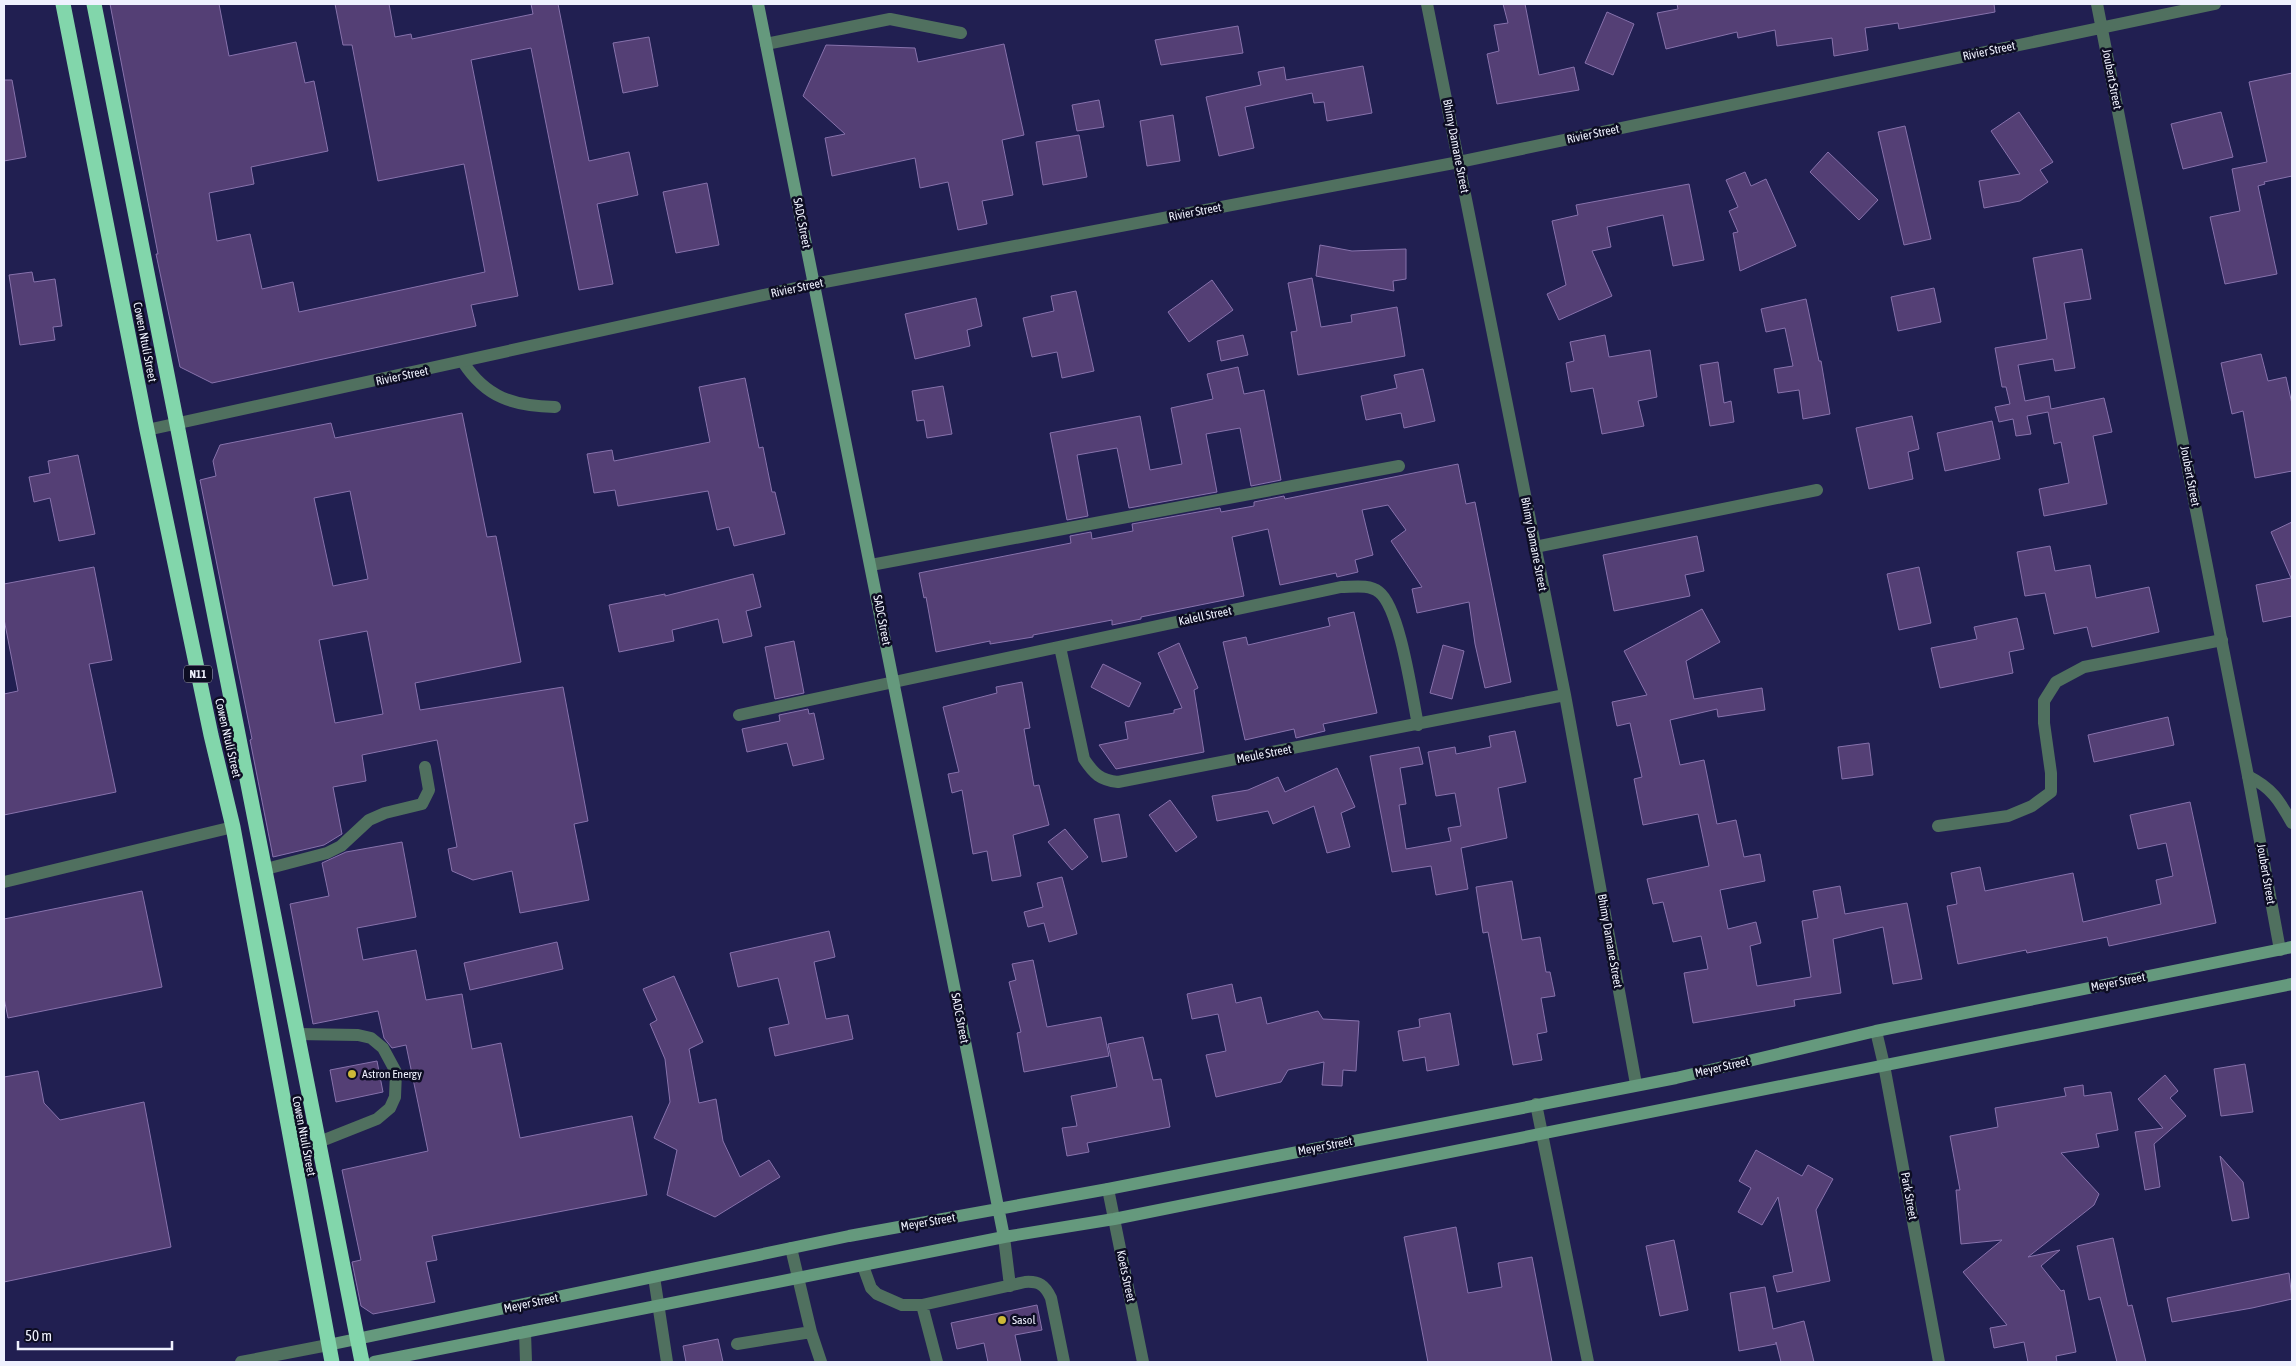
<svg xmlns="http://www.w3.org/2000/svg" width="2296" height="1366" font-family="'Asap Condensed',sans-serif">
<rect width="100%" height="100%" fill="#211f51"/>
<path fill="#543f75" stroke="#8772ac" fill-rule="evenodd" d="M110 4H219L229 56 296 42 305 83 314 81 328 151 251 167 254 184 209 193 217 241 250 234 262 289 293 282 299 312 485 272 464 164 378 181 352 45H343L335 4H389L395 37 411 34 412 39 533 14 531 4H558L589 161 629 152 638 195 597 204 613 284 579 290 531 48 471 60 518 296 471 305 476 326 212 383 180 367 156 254H158Z
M1503 4H1525L1539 75 1574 67 1579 90 1497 104 1487 54 1499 51 1494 25 1508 23Z
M1677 4H1994L1995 12 1899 29 1898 23 1865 28 1868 50 1834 56 1832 38 1777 46 1775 30 1738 38 1737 32 1666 49 1657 13 1678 9Z
M1607 12 1634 24 1613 75 1585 63Z
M1238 26 1243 53 1161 65 1155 40Z
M649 37 658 86 623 93 613 43Z
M1004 44 1024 135 1002 140 1013 195 982 201 987 224 958 230 948 182 920 188 915 158 832 176 825 138 845 134 803 96 826 45 915 48 918 62Z
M1363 66 1372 113 1327 121 1324 102 1314 103 1312 93 1245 107 1254 148 1219 156 1206 97 1261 85 1258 72 1284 67 1286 80Z
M2292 73V176L2264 182 2265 184 2258 186 2277 274 2225 284 2210 217 2240 211 2232 169 2267 162 2249 82Z
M4 80H12L26 157 4 161Z
M1099 100 1104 127 1077 131 1072 105Z
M2019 112 2053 162 2040 170 2048 182 2020 201 1984 208 1979 181 2020 174 1991 131Z
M2221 112 2233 157 2183 169 2171 124Z
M1173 115 1180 161 1147 166 1140 121Z
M1905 126 1931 239 1904 245 1878 132Z
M1079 135 1087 177 1043 185 1036 142Z
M1828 152 1878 200 1859 220 1810 172Z
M1745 172 1751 186 1766 179 1796 246 1740 271 1733 233 1738 232 1729 211 1738 207 1726 180Z
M707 183 719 245 676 253 663 192Z
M1689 184 1704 260 1673 266 1663 215 1607 227 1611 247 1592 251 1612 296 1559 320 1547 294 1566 285 1552 221 1578 215 1576 205Z
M1320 245 1352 251 1406 249V279L1393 281 1394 291 1316 276Z
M2082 249 2091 299 2064 303 2075 368 2055 371 2053 359 2018 365 2025 401 2049 396 2051 409 2104 398 2112 432 2093 436 2107 504 2044 516 2039 489 2069 483 2061 442 2054 444 2048 412 2027 416 2031 434 2016 436 2013 419 1999 422 1995 407 2010 404 2006 387H2002L1995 348 2047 339 2033 258Z
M32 272 34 282 55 279 62 326 53 327 55 340 20 345 9 275Z
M1312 278 1321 327 1352 322 1351 315 1397 307 1405 356 1298 375 1291 332 1297 331 1288 283Z
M1212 280 1233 310 1189 342 1168 312Z
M1934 288 1941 322 1898 331 1891 297Z
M1076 291 1094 371 1062 378 1057 352 1032 357 1023 318 1054 311 1051 296Z
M976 298 982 326 967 330 970 346 915 359 905 314Z
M1806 299 1819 361H1821L1830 414 1803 419 1799 390 1778 393 1774 369 1793 366 1785 328 1766 332 1761 309Z
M1243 335 1248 355 1221 361 1217 341Z
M1605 335 1609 357 1650 350 1657 397 1638 401 1644 426 1602 434 1593 388 1571 392 1566 363 1574 361 1570 342Z
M2261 354 2268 381 2286 377 2292 404V471L2255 478 2243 411 2232 414 2221 363Z
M1718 362 1724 403 1731 401 1734 422 1710 426 1700 365Z
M1238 367 1244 394 1264 390 1281 480 1251 486 1240 428 1206 434 1217 492 1129 508 1117 448 1077 455 1088 516 1067 520 1050 433 1140 416 1150 470 1182 464 1171 408 1213 399 1207 374Z
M1423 369 1435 421 1404 428 1401 413 1366 420 1361 396 1397 388 1394 375Z
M745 378 759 448 763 447 772 492H775L785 534 734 546 729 527 717 530 708 491 618 506 615 490 594 493 587 454 612 450 614 461 710 442 699 387Z
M943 386 952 434 927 438 924 420 917 421 912 391Z
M462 413 487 537 496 536 521 662 415 683 420 710 563 687 588 821 574 824 589 900 520 913 512 871 473 880 452 871 448 849 457 847 437 740 362 755 366 781 333 787 342 834 324 845 273 857 250 740 252 739 200 480 216 476 213 461 220 445 331 423 335 438ZM350 491 368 579 333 586 314 498ZM367 631 383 714 335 723 319 640Z
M1912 416 1919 449 1908 452 1913 479 1869 489 1856 428Z
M1992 421 2000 459 1945 471 1937 433Z
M78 455 95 534 59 541 50 498 34 502 29 477 50 473 48 461Z
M1458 464 1466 504 1475 502 1511 682 1485 688 1475 644 1469 602 1417 613 1412 589 1422 587 1391 541 1406 530 1388 505 1362 510 1373 555 1355 560 1358 572 1337 577 1336 573 1280 585 1268 529 1232 537 1244 596 1141 617V619L1112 625V620L1033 635V637L990 644V641L936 652 926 597 924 598 919 573 1071 543 1070 536 1091 532 1092 539 1133 531 1132 524 1220 508 1221 512 1254 506V502L1284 496 1285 499Z
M2292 522V616L2263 622 2256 585 2291 578 2271 532Z
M1697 536 1704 571 1685 575 1690 596 1614 611 1603 555Z
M2050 546 2055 571 2090 565 2096 598 2149 587 2159 632 2092 647 2087 627 2054 634 2045 593 2025 596 2017 552Z
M94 567 112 660 89 664 116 792 4 815V694L18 691 4 619V584Z
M1919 567 1931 623 1899 630 1887 574Z
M753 574 761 607 746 611 752 636 723 643 718 619 672 630 674 641 619 652 609 605 665 594V596Z
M1702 609 1720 642 1686 661 1694 699 1762 688 1765 710 1718 717 1717 709 1670 720 1680 765 1704 760 1717 824 1736 820 1744 857 1760 854 1765 881 1720 890 1728 929 1756 922 1761 943 1750 946 1757 986 1811 977 1802 921 1818 918 1813 891 1840 886 1845 914 1907 903 1922 979 1893 984 1883 927 1833 939 1841 993 1794 1000 1795 1006 1693 1023 1684 973 1708 969 1701 936 1673 942 1663 902 1653 904 1647 879 1709 866 1698 814 1643 825 1634 779 1642 777 1630 723 1617 726 1612 702 1647 695 1624 651Z
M1354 612 1377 713 1323 724 1325 731 1296 738 1294 729 1245 740 1223 642 1246 637 1248 645 1330 626 1328 618Z
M2017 618 2024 649 2009 652 2013 673 1940 688 1931 648 1977 639 1974 627Z
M794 641 804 693 775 699 765 647Z
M1179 643 1198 688 1194 690 1204 752 1116 769 1099 745 1128 739 1125 722 1174 713V710L1182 708 1158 653Z
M1443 645 1464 651 1452 699 1430 693Z
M1103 664 1141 683 1129 707 1091 687Z
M1022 682 1030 728 1024 729 1034 786 1039 785 1049 825 1013 835 1021 876 992 881 987 851 973 854 962 790 952 793 948 774 959 772 943 707 997 693 996 687Z
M808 709 809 714 814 713 824 759 793 766 787 743 747 752 742 729 780 721 779 715Z
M2168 717 2174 745 2094 762 2088 735Z
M1515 731 1526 782 1498 788 1507 838 1461 848 1468 889 1436 895 1431 866 1392 872 1370 756 1419 747 1423 764 1400 768 1406 804 1399 805 1406 849 1451 841 1448 828 1461 826 1455 793 1436 796 1428 752 1455 747 1456 754 1491 747 1489 736Z
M1869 743 1873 775 1842 779 1838 747Z
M1337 768 1355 807 1341 813 1350 847 1327 853 1314 806 1273 824 1268 811 1217 821 1212 796 1248 790 1278 777 1285 792Z
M1170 800 1197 837 1176 852 1149 815Z
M2190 802 2216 923 2109 946 2107 937 2027 953 2026 950 1958 964 1947 906 1957 904 1951 873 1980 867 1985 891 2073 873 2083 922 2161 904 2156 880 2173 876 2166 843 2138 849 2130 815Z
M1119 814 1127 857 1102 862 1094 819Z
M1065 829 1088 857 1072 870 1048 842Z
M402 842 416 917 357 928 363 960 416 950 426 1000 462 994 472 1049 501 1043 520 1138 632 1116 647 1195 432 1236 437 1260 426 1262 435 1302 373 1314 361 1306 352 1262 361 1260 342 1170 428 1151 406 1045 392 1048 384 1038 378 1011 313 1024 290 904 329 896 322 863 346 852Z
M1062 877 1077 934 1049 942 1044 923 1028 927 1024 912 1043 907 1037 883Z
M1512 881 1522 940 1540 937 1546 972H1550L1555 996 1541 998 1547 1032 1537 1034 1542 1060 1513 1065 1488 932 1483 933 1476 887Z
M142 891 162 987 8 1018 4 998V919Z
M829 931 835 957 814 962 826 1019 848 1015 853 1039 775 1056 769 1028 789 1024 778 978 738 987 730 953Z
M557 942 563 969 470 990 464 963Z
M1033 960 1047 1027 1101 1017 1109 1056 1024 1072 1017 1033 1021 1032 1009 982 1016 980 1012 964Z
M674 976 703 1042 689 1049 699 1103 716 1099 723 1141 740 1177 769 1160 780 1177 715 1217 667 1195 677 1150 654 1138 670 1102 665 1059 650 1024 657 1020 643 989Z
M1232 984 1236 1003 1261 997 1267 1024 1318 1011 1323 1019 1359 1021 1356 1071 1343 1070 1342 1086 1322 1085 1324 1062 1288 1070 1281 1082 1216 1097 1206 1055 1226 1051 1218 1014 1192 1019 1187 994Z
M1450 1013 1459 1065 1427 1071 1425 1057 1403 1061 1398 1031 1420 1027 1419 1019Z
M1143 1037 1153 1080 1161 1079 1170 1127 1087 1143 1089 1152 1067 1156 1062 1128 1077 1126 1071 1096 1117 1087 1108 1044Z
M377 1061 383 1092 336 1102 330 1070Z
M2245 1064 2253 1112 2221 1116 2214 1069Z
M38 1071 44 1103 60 1120 144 1102 171 1247 4 1282V1077Z
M2165 1075 2178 1091 2170 1098 2186 1116 2154 1144 2160 1187 2145 1190 2135 1132 2163 1128 2138 1099Z
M2083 1085 2084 1096 2111 1092 2118 1130 2096 1134 2099 1147 2061 1153 2099 1194 2094 1205 2028 1257 2060 1250 2041 1266 2061 1291 2064 1290 2076 1352 2056 1356 2057 1362H2028L2024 1342 1994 1348 1990 1328 2007 1325 1963 1272 2002 1240 1961 1244 1956 1190H1960L1950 1136 1998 1127 1995 1108 2066 1096 2064 1088Z
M1756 1150 1802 1176 1808 1165 1833 1179 1816 1210 1830 1281 1777 1292 1773 1276 1793 1272 1778 1197 1762 1225 1738 1212 1751 1188 1739 1181Z
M2220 1156 2243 1182 2249 1218 2232 1221Z
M1456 1227 1468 1293 1502 1287 1498 1263 1532 1257 1552 1362H1428L1404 1237Z
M2113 1238 2128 1306 2132 1305 2146 1362H2117L2100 1297 2089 1300 2077 1246Z
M1674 1240 1688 1310 1660 1316 1646 1246Z
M2289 1273 2292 1299 2252 1308 2172 1322 2167 1298Z
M1765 1287 1773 1329 1804 1321 1814 1362H1781L1776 1342V1344L1739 1351 1730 1293Z
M1037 1305 1042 1330 1015 1335 1021 1362H988L984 1343 957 1349 951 1323Z
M718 1339 723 1362H686L683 1346Z"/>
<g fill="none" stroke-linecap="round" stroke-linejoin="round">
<path stroke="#50705f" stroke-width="12" d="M463 362C486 398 514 406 555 407
M1535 547 1817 490
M871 565 1399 466
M739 715 894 682
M2248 776C2272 788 2279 800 2292 823
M1938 826 2008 816 2032 806 2051 792V773L2044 723V701L2056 682 2084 667 2222 640
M266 869 327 853 341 846 369 820 385 813 422 804 429 790 425 767
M4 882 233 827
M297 1034 358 1035 371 1038 383 1048 396 1072 395 1097 390 1108 377 1119 319 1142
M1536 1104 1588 1362
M1004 1237 1010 1286
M791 1248 811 1332 821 1362
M863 1266 871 1288 877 1294 902 1305H922L1025 1282C1039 1281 1045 1285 1051 1298L1064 1362
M654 1277 667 1362
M922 1305 937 1362
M525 1332 526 1362
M737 1344 811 1332"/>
<path stroke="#50705f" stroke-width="12" d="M1427 4 1565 695 1636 1084
M2097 4 2248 776 2280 950
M766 44 890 19 961 33
M147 430 814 284 1459 162 2215 4
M1060 647 1084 759C1094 774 1100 780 1118 782L1565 695
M894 682 1341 587C1353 587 1369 584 1379 592 1400 608 1412 696 1418 725
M1876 1031 1884 1065 1939 1362
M1108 1189 1143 1362
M241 1362 328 1345"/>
<path stroke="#65997d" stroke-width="12" d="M758 4 1004 1237
M328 1345 849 1236 1108 1189 1676 1078 1876 1031 2292 947
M374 1362 1004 1237 1114 1219 2292 984"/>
<path stroke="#82d6ab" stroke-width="15" d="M63 4 147 430 211 735 233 827 332 1362
M94 4 362 1362"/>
</g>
<g fill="#cdb938" stroke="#0d0d23" stroke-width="2">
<circle cx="352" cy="1074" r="5"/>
<circle cx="1002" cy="1320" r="5"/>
</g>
<g text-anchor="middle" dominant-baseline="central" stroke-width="5" stroke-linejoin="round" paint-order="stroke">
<rect fill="#0d0d23" stroke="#abadbc" stroke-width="1" x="184" y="665.5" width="28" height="17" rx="4"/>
<g font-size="11" font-weight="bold" fill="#eff1fe">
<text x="198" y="674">N11</text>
</g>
<g font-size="12" fill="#eff1fe" stroke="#0d0d23">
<text transform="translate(1989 51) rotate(-12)">Rivier Street</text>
<text transform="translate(2112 79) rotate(79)">Joubert Street</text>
<text transform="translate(1593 134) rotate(-12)">Rivier Street</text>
<text transform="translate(1456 146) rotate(79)">Bhimy Damane Street</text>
<text transform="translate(1195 212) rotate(-11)">Rivier Street</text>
<text transform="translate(802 223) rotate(79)">SADC Street</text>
<text transform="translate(797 288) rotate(-12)">Rivier Street</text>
<text transform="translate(145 342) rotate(79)">Cowen Ntuli Street</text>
<text transform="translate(402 376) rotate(-12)">Rivier Street</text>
<text transform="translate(2190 476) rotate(79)">Joubert Street</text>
<text transform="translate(1534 544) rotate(79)">Bhimy Damane Street</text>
<text transform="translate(1205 616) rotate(-12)">Kalell Street</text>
<text transform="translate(882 620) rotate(79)">SADC Street</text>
<text transform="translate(228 738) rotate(77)">Cowen Ntuli Street</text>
<text transform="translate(1264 754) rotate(-11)">Meule Street</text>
<text transform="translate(2266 874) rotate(80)">Joubert Street</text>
<text transform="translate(1610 941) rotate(80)">Bhimy Damane Street</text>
<text transform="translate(2118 982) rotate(-11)">Meyer Street</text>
<text transform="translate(960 1018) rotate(79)">SADC Street</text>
<text transform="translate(1722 1067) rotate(-13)">Meyer Street</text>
<text transform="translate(304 1136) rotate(79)">Cowen Ntuli Street</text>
<text transform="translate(1325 1146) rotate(-11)">Meyer Street</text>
<text transform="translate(1909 1196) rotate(80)">Park Street</text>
<text transform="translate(928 1222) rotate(-10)">Meyer Street</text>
<text transform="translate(1126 1276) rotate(78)">Koets Street</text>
<text transform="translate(531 1303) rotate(-12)">Meyer Street</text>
</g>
<g font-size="12" fill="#eff1fe" stroke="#0d0d23" text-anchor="start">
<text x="362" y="1074">Astron Energy</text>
<text x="1012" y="1320">Sasol</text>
</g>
</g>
<rect width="2296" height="1366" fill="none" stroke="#eff1fe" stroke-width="10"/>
<path d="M18 1341v8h154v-8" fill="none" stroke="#eff1fe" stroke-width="2.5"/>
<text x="25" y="1341" font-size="15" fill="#eff1fe" stroke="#0d0d23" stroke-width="4" paint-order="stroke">50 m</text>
</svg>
